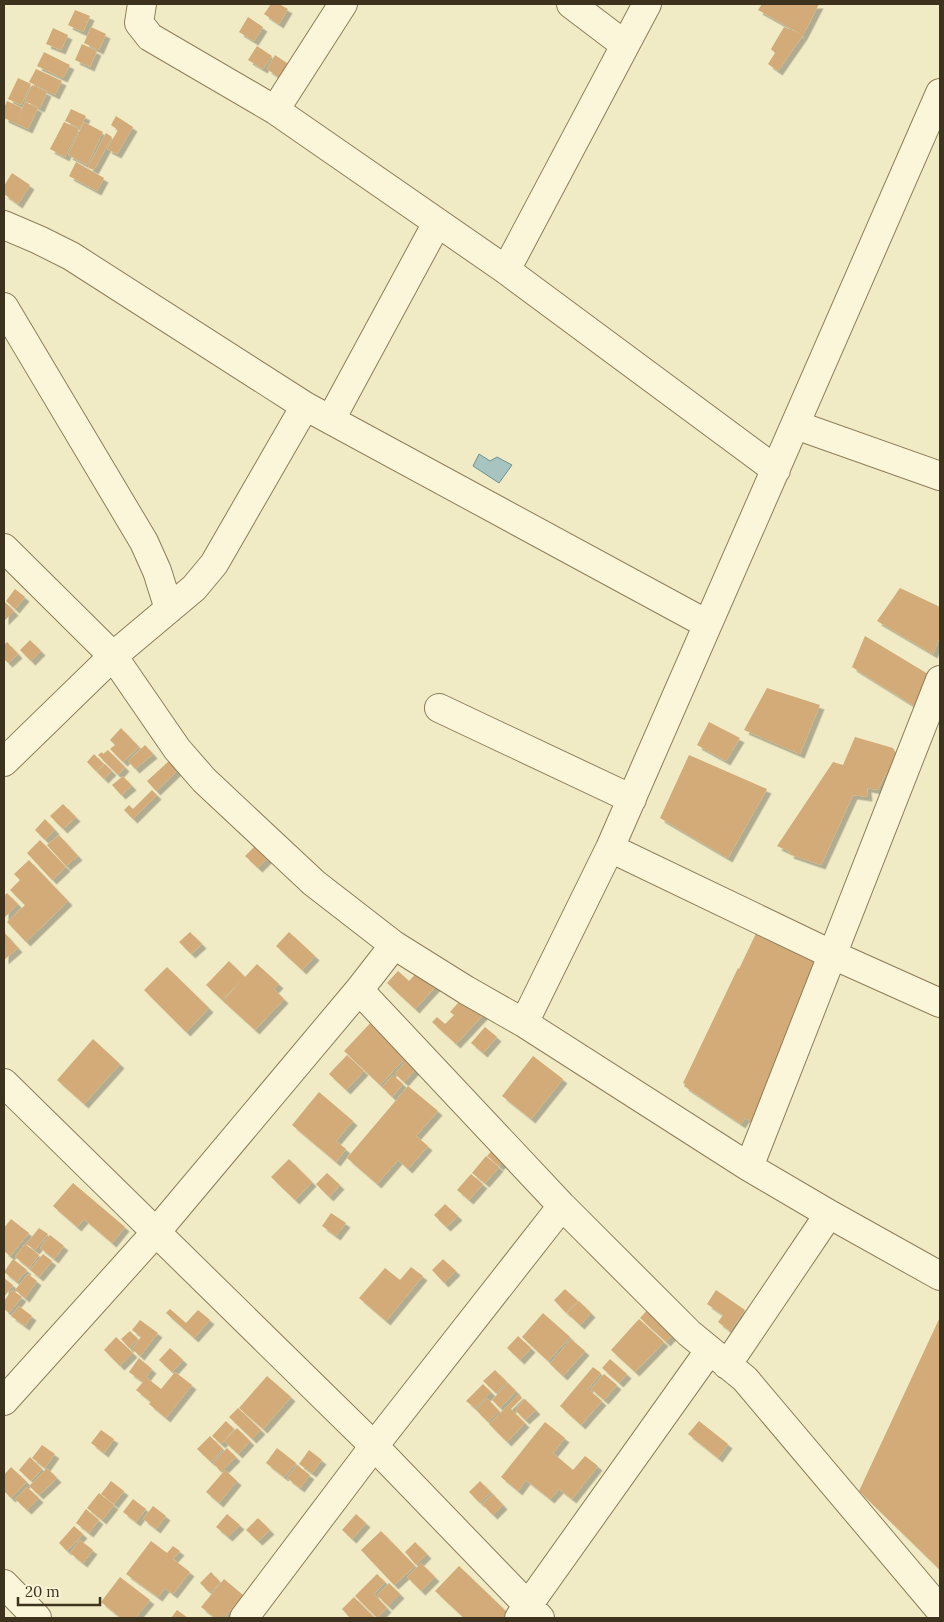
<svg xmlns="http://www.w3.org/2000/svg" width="944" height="1622" font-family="Lora,serif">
<defs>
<filter id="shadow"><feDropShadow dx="4.5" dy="4.5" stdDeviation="0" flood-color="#0004"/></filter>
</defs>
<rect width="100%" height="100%" fill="#f1ebc5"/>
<path fill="#a7c4c0" stroke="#6c9390" d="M479 454 490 461 497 457 512 465 499 483 473 466Z"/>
<path fill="#d2ab78" filter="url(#shadow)" d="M271 4H279L288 9 279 24 264 14Z
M762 4H819L803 35 778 71 768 64 775 53 771 49 784 27 801 34 758 10Z
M75 10 90 16 83 32 68 25Z
M248 17 263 27 254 41 239 32Z
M91 27 106 34 99 50 84 43Z
M53 28 68 35 61 50 46 44Z
M82 44 97 51 90 67 75 60Z
M257 46 272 56 263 69 248 60Z
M44 52 70 65 63 78 37 66Z
M275 55 290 65 281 79 267 69Z
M36 69 62 81 55 95 29 82Z
M18 78 31 84 21 105 8 99Z
M32 85 47 92 40 108 25 101Z
M7 101 22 108 17 120 25 102 38 108 28 129 4 118V108Z
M71 109 86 116 80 128 65 121Z
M116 116 133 127 117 154 107 149 118 130 111 125Z
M64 122 79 129 65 157 50 149Z
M84 122 103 132 87 165 68 155Z
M106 133 112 137 94 170 88 167Z
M76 162 104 178 97 191 69 176Z
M12 173 30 185 18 204 4 194V186Z
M900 588 940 607V637L933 654 877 621Z
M15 589 25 597 15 609 6 601Z
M4 601 14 611 4 621Z
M865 636 928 674 916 707 852 667Z
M30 640 41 651 31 661 20 650Z
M7 642 18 654 8 663 4 659V645Z
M767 688 820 705 800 754 744 730Z
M709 722 740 738 726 761 697 745Z
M121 728 139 747 123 762 110 749 115 745 110 740Z
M855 737 893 748 897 755V777L885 776 878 790 867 788 868 797 853 795 821 865 789 854 790 852 777 846 833 762 843 765Z
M145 745 153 754 135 769 128 761Z
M108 750 125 767 118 775 98 755 102 752 103 754Z
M94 754 104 764 96 771 87 762Z
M689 755 767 789 728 858 660 818Z
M169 761 178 770 156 791 147 781Z
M105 764 112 771 104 779 97 772Z
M123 776 132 786 121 795 112 785Z
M152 790 157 795 133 819 124 810 129 805 133 809Z
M63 804 76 817 63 829 50 816Z
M45 819 55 830 45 840 35 830Z
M59 835 78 856 66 866 47 845Z
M40 840 66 867 52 880 27 853Z
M258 843 270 856 258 868 245 856Z
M29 860 68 901 26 942 7 922 25 905 10 890 20 880 14 874Z
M7 893 18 904 4 918V896Z
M760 925 823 955 760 1127 745 1118 741 1124 684 1086 685 1084 683 1083 738 968 739 969Z
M4 932 18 948 4 960Z
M190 932 202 944 191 954 179 942Z
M289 932 315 956 302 970 276 946Z
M229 961 245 977 257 964 279 984 274 989 284 999 255 1030 223 1001 243 979 222 1000 206 985Z
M167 967 209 1008 186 1032 144 990Z
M421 968 438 984 415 1009 387 983 398 971 409 981Z
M465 995 485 1013 456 1044 432 1022 437 1017 445 1024 454 1015 450 1012Z
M376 1017 412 1051 380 1085 344 1051Z
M485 1027 497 1037 483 1053 471 1043Z
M93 1039 120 1064 84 1104 57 1080Z
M347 1055 364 1071 346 1090 329 1074Z
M411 1055 420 1064 404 1082 395 1074Z
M533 1056 563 1079 531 1119 502 1096Z
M393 1075 403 1084 392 1097 382 1087Z
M408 1086 438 1111 416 1136 428 1146 408 1169 398 1160 377 1184 347 1158Z
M319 1092 353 1121 336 1141 346 1149 336 1162 292 1125Z
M498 1144 510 1154 499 1166 487 1156Z
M486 1156 499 1167 485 1183 472 1173Z
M289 1159 312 1182 295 1200 271 1177Z
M327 1173 340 1185 329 1197 316 1184Z
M471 1174 483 1184 469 1200 457 1190Z
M73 1183 125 1227 112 1243 84 1219 77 1227 53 1206Z
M445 1204 458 1216 446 1227 434 1215Z
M331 1213 346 1223 336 1236 322 1226Z
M11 1219 29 1233 10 1256 4 1251V1228Z
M39 1228 48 1234 35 1250 26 1244Z
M50 1235 64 1246 54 1259 40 1248Z
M25 1244 39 1255 29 1268 15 1257Z
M43 1254 52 1261 39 1277 30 1270Z
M13 1259 27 1270 17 1282 4 1272Z
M443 1259 456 1271 444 1283 432 1270Z
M411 1267 423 1276 386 1321 359 1298 385 1268 400 1280Z
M28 1274 37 1281 25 1298 15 1290Z
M4 1278 13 1285 4 1297Z
M565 1289 578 1301 566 1313 554 1300Z
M12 1290 22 1297 9 1313 4 1309V1301Z
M716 1290 745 1310 730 1331 718 1322 723 1315 707 1304Z
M579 1301 591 1313 580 1325 567 1313Z
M19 1306 32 1316 25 1326 11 1316Z
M650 1307 676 1331 666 1342 640 1318Z
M170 1309 186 1323 198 1310 210 1320 194 1338 166 1313Z
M543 1313 570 1337 548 1361 522 1337Z
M940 1317V1570L859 1491Z
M639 1319 664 1342 635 1372 611 1350Z
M140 1320 158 1333 140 1356 132 1349 141 1337 132 1330Z
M130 1331 138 1339 129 1348 121 1339Z
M518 1336 531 1348 520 1360 507 1348Z
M116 1337 133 1353 120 1366 104 1350Z
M571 1339 585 1351 563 1376 550 1364Z
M170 1348 183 1360 172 1372 159 1360Z
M139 1358 152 1369 146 1377 161 1389 175 1372 192 1385 166 1418 149 1404 151 1402 136 1390 143 1382 129 1372Z
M610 1359 627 1374 619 1383 602 1368Z
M593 1367 601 1373 588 1389 602 1401 581 1425 560 1406Z
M495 1370 507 1382 496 1393 483 1381Z
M604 1374 617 1385 604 1400 591 1389Z
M267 1376 291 1397 263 1429 239 1408Z
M508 1383 516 1391 500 1408 492 1400Z
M483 1384 491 1392 475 1408 466 1401Z
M519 1394 522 1398 511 1409 525 1423 507 1442 489 1424Z
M487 1398 499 1411 488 1422 476 1410Z
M525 1399 536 1410 525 1420 515 1410Z
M238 1408 261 1430 252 1439 229 1417Z
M226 1421 234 1429 221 1444 212 1436Z
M699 1421 728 1444 718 1458 688 1434Z
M545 1422 565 1438 553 1453 573 1470 585 1456 598 1466 572 1499 559 1489 550 1499 526 1480 518 1491 501 1477Z
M237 1428 250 1441 238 1454 224 1441Z
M101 1430 114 1439 104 1453 91 1443Z
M210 1436 223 1449 211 1462 197 1449Z
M42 1445 55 1454 45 1468 32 1458Z
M227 1448 236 1457 221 1472 213 1463Z
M277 1448 296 1463 284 1477 266 1463Z
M309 1450 322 1460 312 1473 299 1464Z
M30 1457 42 1469 31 1481 19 1470Z
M297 1465 310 1475 300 1488 287 1478Z
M11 1467 27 1482 11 1498 4 1491V1475Z
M47 1468 57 1478 39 1495 29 1486Z
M225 1470 237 1481 219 1503 206 1492Z
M111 1481 124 1491 114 1504 101 1494Z
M480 1481 491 1492 480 1503 469 1492Z
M27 1487 39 1498 27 1510 15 1499Z
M99 1493 114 1505 102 1520 87 1508Z
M493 1494 503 1505 493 1515 482 1504Z
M133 1499 146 1509 136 1522 123 1512Z
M153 1506 166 1516 156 1529 143 1519Z
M86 1509 99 1520 89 1533 76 1523Z
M227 1514 240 1525 228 1537 216 1527Z
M356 1514 366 1523 352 1539 342 1530Z
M258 1518 270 1530 258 1541 246 1530Z
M74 1526 83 1534 67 1551 59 1543Z
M381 1531 415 1566 394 1585 361 1550Z
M80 1540 93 1550 83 1563 70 1553Z
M151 1541 167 1553 173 1546 180 1551 173 1559 190 1572 173 1594 165 1588 158 1597 126 1574Z
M415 1542 427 1554 416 1565 405 1552Z
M421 1563 435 1577 421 1591 407 1577Z
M459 1566 508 1613 503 1618H464L435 1591Z
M211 1572 220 1582 210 1593 200 1583Z
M377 1574 385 1582 374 1594 387 1608 377 1618 355 1596Z
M120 1577 150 1600 135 1618H121L101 1602Z
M224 1579 243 1595 224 1618H215L201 1607Z
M389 1583 400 1594 388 1606 377 1595Z
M354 1597 375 1618H350L342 1609Z
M177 1610 188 1618H171Z"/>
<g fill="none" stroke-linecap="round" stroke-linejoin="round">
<defs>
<path id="minor" d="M142 4 139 23 150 37 275 110 506 270 776 470
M571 4 625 45
M275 110 343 4
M4 225 39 240 71 256 305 406 707 624
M506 270 647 4
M4 307 144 542 157 571 169 609
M331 419 437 223
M796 425 940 476
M4 548 113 656 177 749 204 780 314 883 394 945 466 990 524 1023 749 1167 829 1214 940 1276
M439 708 632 799
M4 762 113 656 194 588 214 564 305 406
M610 848 833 955 940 1003
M359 990 562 1206 689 1333 745 1379 940 1610
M524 1023 610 848 940 93
M4 1083 374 1446 540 1618
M749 1167 940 680
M727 1365 829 1214
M4 1401 156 1232 359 990 394 945
M4 1584 37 1618
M244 1618 374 1446 562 1206
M519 1618 709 1351"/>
</defs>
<use href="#minor" stroke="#8e7d59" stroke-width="30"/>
<use href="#minor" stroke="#fbf6d9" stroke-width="28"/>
</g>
<rect width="944" height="1622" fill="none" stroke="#3d321e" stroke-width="10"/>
<path d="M18 1597v8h82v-8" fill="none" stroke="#3d321e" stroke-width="2.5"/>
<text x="25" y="1597" font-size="15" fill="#3d321e" stroke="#f8f3d5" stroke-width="4" paint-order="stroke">20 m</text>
</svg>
